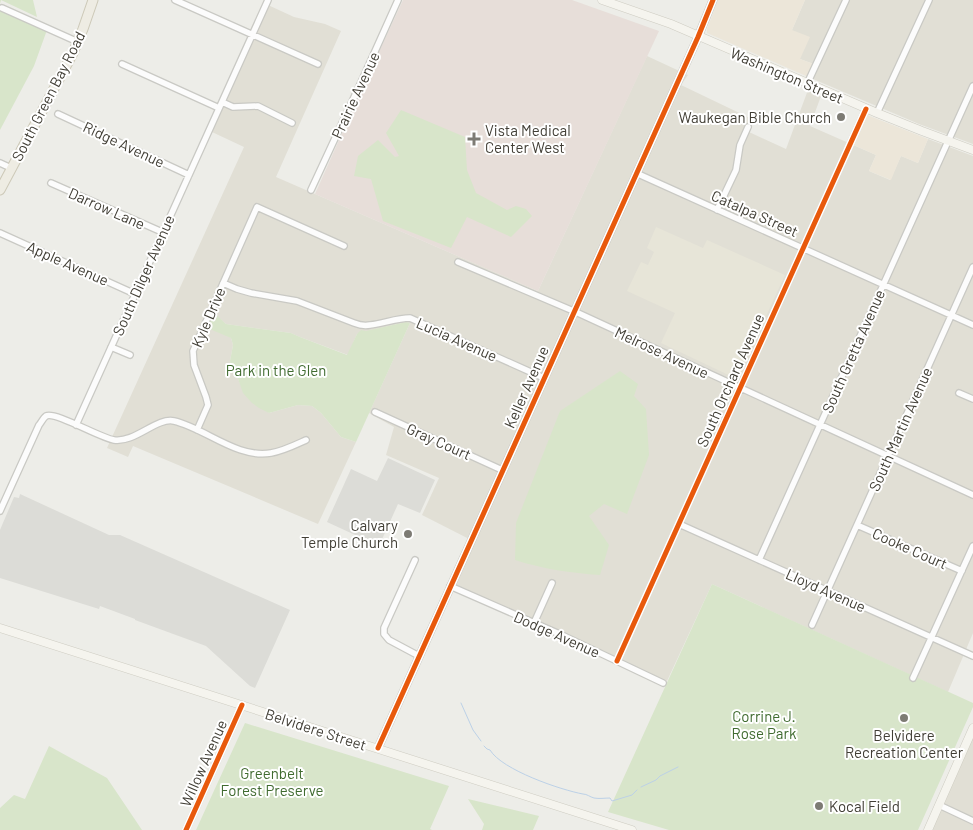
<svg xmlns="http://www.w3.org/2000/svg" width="973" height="830" font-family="Barlow,sans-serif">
<rect width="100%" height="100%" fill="#edede8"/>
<path fill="#e1dfd5" d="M805 0H973V144L919 124 813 79 819 66 800 59 792 30Z
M268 5 294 17 325 24 341 31 276 177 538 291 647 56 688 75 681 85 754 120 749 132 786 149 808 90 821 96 810 126 876 155 869 171 890 180 901 156 918 163 928 139 973 156V633L948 692 712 584 667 681 455 584 475 542 422 515 439 478 386 455 394 427 369 413 410 323 406 322 357 334 348 355 300 337 291 333 226 324 212 312 231 338 233 345 230 361 232 370 238 379 244 393 269 413 298 405 312 406 321 413 341 437 356 442 318 524 133 446 128 457 107 448 244 147 212 132Z
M973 737V830H932L969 747Z"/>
<path fill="#ece6d9" d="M718 0H805L792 30 810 37 800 59 819 66 813 79 707 33V29Z
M862 113 928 139 918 163 901 156 891 180 869 171 876 155 849 143Z"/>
<path fill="#e7e5d8" d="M656 227 703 248 707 240 785 275 737 379 661 343 675 313 627 291 641 262 648 265 654 252 647 248Z"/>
<path fill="#e7ded9" d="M403 0H572L659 31 538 291 315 194 364 84Z"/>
<path fill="#d8e5ca" d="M0 0H33L37 17 1 0 0 4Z
M0 9 47 30 34 66 0 130Z
M401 110 465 137 467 170 476 193 507 210 516 206 526 209 532 216 511 237 467 217 451 248 383 221 371 179 354 176 358 156 378 140 395 157 399 156 386 133Z
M212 311 226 324 291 333 300 337 347 355 357 334 361 330 366 331 406 322 410 323 356 442 341 437 321 413 312 406 298 405 269 413 259 408 252 403 243 393 238 379 232 370 230 361 233 345 231 338 205 327Z
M620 371 638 384 634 396 646 409 649 455 627 514 604 504 589 516 609 545 600 575C571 573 543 569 515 560L516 523 560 411Z
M712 584 973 703V707L918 830H669L608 812Z
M245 723 449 786 430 829 432 830H196Z
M49 746 107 778 142 830H0V808L14 795 25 799Z
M468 799 539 816 533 830H482L484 824Z"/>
<path fill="#dcdcd7" d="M388 458 435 480 420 513 398 504 379 546 327 522 351 469 377 481Z
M20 494 109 535H120L290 610 255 688 250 686 206 646 135 620V619L100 606 99 609 0 578V530L14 497 19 498Z"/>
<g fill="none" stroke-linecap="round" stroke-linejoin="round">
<path stroke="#bcd1e7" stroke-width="1" d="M461 703 473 730 481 741
M484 746 487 749 490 750C502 770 561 790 583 794 587 794 590 797 594 798 599 799 605 798 610 798L612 801 632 795 637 790
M641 787 656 780 660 776 678 767"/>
<defs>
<path id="minor" d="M175 0 318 64
M2 8 78 42
M122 64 219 108
M807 84 846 0
M222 102 233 107 258 106 292 123
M877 113 929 0
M58 114 189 175
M0 163 11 168
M636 173 973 325
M51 183 162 232
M311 190 363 78 398 0
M257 207 344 246
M717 210 736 170 740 145 748 127
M0 233 135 294
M458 262 578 313 973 495
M223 283 237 289 251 293 297 301 354 323C359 325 365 326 370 325 383 324 396 318 410 318L544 378
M111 347 130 355
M959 393 973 399
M375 412 502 470
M76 425 268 0
M197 430 208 405 206 397 194 365 193 351 257 207
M0 511 39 425C41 423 43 418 46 416 55 411 100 438 114 440 135 443 157 417 174 421 205 428 237 459 271 453 283 451 295 445 306 440
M679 524 973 656
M857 525 962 571
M415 560 384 628V634L389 640 419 656
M759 560 973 86
M450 586 564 636 663 683
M534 623 552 583
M812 625 973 267
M617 661 866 109
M913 678 973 546
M939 805 973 821
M186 830 242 705"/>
<path id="tertiary" d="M378 748 698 37 713 0"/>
<path id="secondary" d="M602 0 671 24 877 113 922 131 973 150
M0 628 632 830
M928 830 973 728"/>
<path id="primary" d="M0 190 73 53 83 29 93 0"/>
</defs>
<use href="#minor" stroke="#c9c9c4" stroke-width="8"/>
<use href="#tertiary" stroke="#c9c9c4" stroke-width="9"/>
<use href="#secondary" stroke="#ceccc2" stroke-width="9"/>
<use href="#primary" stroke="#cdc9b8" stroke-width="11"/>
<use href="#minor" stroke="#fcfcfc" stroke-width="5.5"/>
<use href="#tertiary" stroke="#fcfcfc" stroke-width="7"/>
<use href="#secondary" stroke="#f5f4ee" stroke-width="8"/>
<use href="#primary" stroke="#eeece3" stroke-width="9"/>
<defs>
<path id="cycleway" d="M617 661 866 109
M378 748 698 37 713 0
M186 830 242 705"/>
</defs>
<use href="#cycleway" stroke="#fff" stroke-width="8"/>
<use href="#cycleway" stroke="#e8590c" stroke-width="5"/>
</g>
<g fill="#7d7b74" stroke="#fff" stroke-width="2">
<circle cx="841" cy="117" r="5"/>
<path d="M471.5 131.5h5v5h5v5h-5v5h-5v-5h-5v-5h5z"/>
<circle cx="408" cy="534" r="5"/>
<circle cx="904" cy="718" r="5"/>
<circle cx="819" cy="806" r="5"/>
</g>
<g text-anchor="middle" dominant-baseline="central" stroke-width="4" stroke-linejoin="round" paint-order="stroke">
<g font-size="15" fill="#413e35" stroke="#fff">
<text transform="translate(787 75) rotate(23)">Washington Street</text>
<text transform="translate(355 95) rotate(-65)">Prairie Avenue</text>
<text transform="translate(48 96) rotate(-63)">South Green Bay Road</text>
<text transform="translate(124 144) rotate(25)">Ridge Avenue</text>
<text transform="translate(107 208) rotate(24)">Darrow Lane</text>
<text transform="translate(755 213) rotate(24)">Catalpa Street</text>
<text transform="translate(68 263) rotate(24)">Apple Avenue</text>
<text transform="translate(143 275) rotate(-66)">South Dilger Avenue</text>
<text transform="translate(208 317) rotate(-67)">Kyle Drive</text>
<text transform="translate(457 339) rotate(24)">Lucia Avenue</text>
<text transform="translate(853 351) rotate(-66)">South Gretta Avenue</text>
<text transform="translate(662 352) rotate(25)">Melrose Avenue</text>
<text transform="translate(730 380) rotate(-66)">South Orchard Avenue</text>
<text transform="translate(526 387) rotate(-66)">Keller Avenue</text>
<text transform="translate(900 429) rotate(-66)">South Martin Avenue</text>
<text transform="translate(439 441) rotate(24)">Gray Court</text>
<text transform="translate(910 548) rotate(24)">Cooke Court</text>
<text transform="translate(826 590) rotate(24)">Lloyd Avenue</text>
<text transform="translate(557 634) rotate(24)">Dodge Avenue</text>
<text transform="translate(316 729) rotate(18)">Belvidere Street</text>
<text transform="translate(203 763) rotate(-66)">Willow Avenue</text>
</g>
<g font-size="15" fill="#413e35" stroke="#fff" text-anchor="end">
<text x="831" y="117">Waukegan Bible Church</text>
<text x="485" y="130" text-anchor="start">Vista Medical<tspan x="485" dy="17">Center West</tspan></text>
<text x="398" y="525">Calvary<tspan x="398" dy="17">Temple Church</tspan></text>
<text x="904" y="735" text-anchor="middle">Belvidere<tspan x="904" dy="17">Recreation Center</tspan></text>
<text x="829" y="806" text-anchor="start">Kocal Field</text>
</g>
<g font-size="15" fill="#406b30" stroke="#fff">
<text x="276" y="370">Park in the Glen</text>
<text x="764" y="716">Corrine J.<tspan x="764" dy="17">Rose Park</tspan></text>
<text x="272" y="773">Greenbelt<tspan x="272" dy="17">Forest Preserve</tspan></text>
</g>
</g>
</svg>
